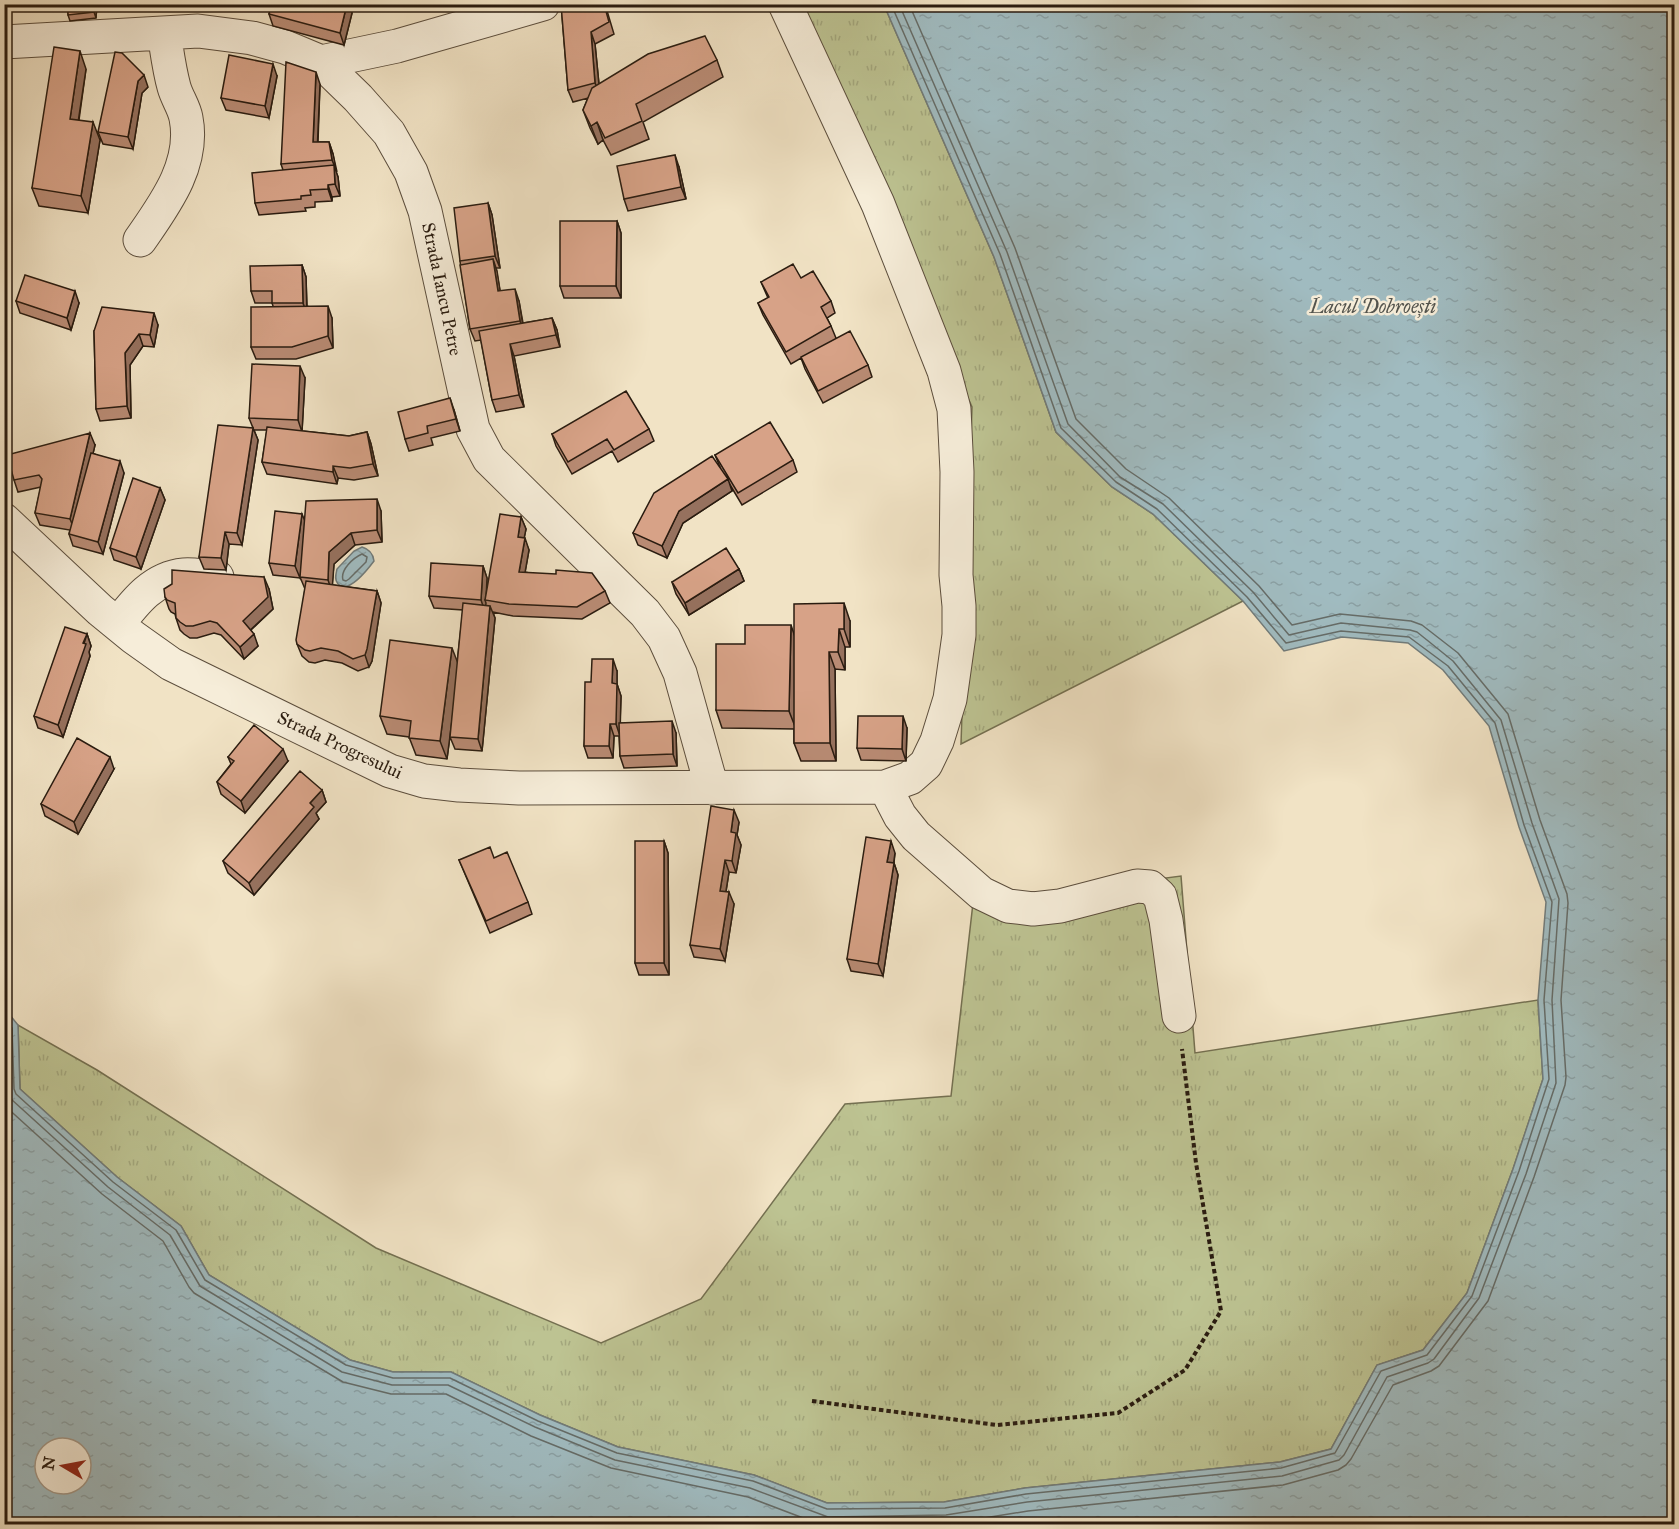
<svg xmlns="http://www.w3.org/2000/svg" width="1679" height="1529" font-family="'IM FELL Great Primer',serif">
<defs>
<pattern id="grass-tufts" width="24" height="20" patternUnits="userSpaceOnUse" patternTransform="scale(1.5)"><rect width="24" height="20" fill="#bdc392"/><path d="M3 7l-1-3M5 7V3M7 7l1-3M15 17l-1-3M17 17v-4M19 17l1-3" fill="none" stroke="#a3a77d"/></pattern>
<pattern id="water-ripples" width="26" height="14" patternUnits="userSpaceOnUse" patternTransform="scale(1.5)"><rect width="26" height="14" fill="#a0bbc0"/><path d="M2 4q2-2 4 0t4 0M15 11q2-2 4 0t4 0" fill="none" stroke="#8aa0a4"/></pattern>
</defs>
<rect width="100%" height="100%" fill="#f1e3c5"/>
<filter id="stains"><feTurbulence type="fractalNoise" baseFrequency=".00333" numOctaves="4"/><feColorMatrix values="0 0 0 0 .2 0 0 0 0 .09 0 0 0 0 .02 0 0 0 .5 -.17"/></filter>
<radialGradient id="worn" r=".72"><stop offset=".6" stop-color="#630" stop-opacity="0"/><stop offset="1" stop-color="#630" stop-opacity=".3"/></radialGradient>
<path fill="url(#grass-tufts)" stroke="#747051" stroke-width="1.5" d="M792 5H884L994 257 1056 432 1112 487 1153 514 1243 601 961 744 972 407Z
M1181 876 1195 1053 1538 1000 1543 1079 1513 1169 1467 1293 1423 1350 1377 1365 1331 1449 1280 1462 1025 1488 944 1502 827 1503 754 1475 618 1447 540 1415 451 1372H393L350 1360 209 1275 181 1226 117 1177 20 1089 18 1025 97 1070 376 1248 601 1343 701 1299 845 1104 951 1096 973 903Z"/>
<path fill="url(#water-ripples)" stroke="#717b7a" stroke-width="1.5" fill-rule="evenodd" d="M884 5H1674V1524H5V1009L18 1025 20 1089 117 1177 181 1226 209 1275 350 1360 393 1372H451L540 1415 618 1447 754 1475 827 1503 944 1502 1025 1488 1280 1462 1331 1449 1377 1365 1423 1350 1467 1293 1513 1169 1543 1079 1538 1000 1546 902 1519 827 1489 726 1443 670 1408 643 1342 637 1284 651 1243 601 1153 514 1112 487 1056 432 994 257ZM45 1448H81V1484H45Z
M362 547C369 549 373 553 374 561 368 569 348 595 338 584 334 580 336 574 337 569L354 551Z"/>
<g fill="none" stroke-linecap="round" stroke-linejoin="round">
<path stroke="#656c68" stroke-width="1.5" d="M909 4 1015 248 1076 419 1126 469 1169 498 1259 586 1292 625 1340 614 1411 621 1422 625 1458 653 1508 714 1540 820 1567 894 1568 903 1561 1000 1566 1077 1565 1085 1534 1177 1488 1301 1439 1366 1431 1371 1393 1385 1351 1459 1346 1465 1338 1470 1283 1485 1028 1511 947 1524H920
M362 554 367 557 366 562 349 579 346 581 343 580C340 570 353 558 362 554Z
M4 1018 12 1028 14 1089 16 1094 113 1182 176 1230 205 1280 346 1365 393 1378H450L538 1421 617 1453 753 1481 827 1509 945 1508 1026 1494 1281 1468 1335 1453 1381 1371 1427 1355 1472 1296 1519 1171 1549 1079 1544 1000 1552 902 1524 825 1495 723 1448 666 1409 637 1341 631 1286 643 1247 597 1157 509 1116 482 1061 428 1000 254 891 4
M4 1030 7 1090 11 1099 108 1187 170 1235 200 1286 342 1372 392 1385H448L535 1427 615 1460 750 1488 828 1517 946 1515 1027 1502 1282 1476 1339 1460 1344 1455 1387 1377 1428 1363 1434 1359 1479 1298 1526 1174 1556 1083 1552 1000 1559 899 1532 823 1501 720 1453 661 1417 632 1410 630 1341 623 1289 635 1253 592 1163 504 1120 477 1068 424 1007 252 899 4
M4 1105 102 1194 163 1241 189 1287 194 1293 343 1382 391 1394H446L531 1436 611 1468 748 1497 819 1524"/>
<defs>
<path id="minor" d="M4 42 198 31 252 38 285 47 321 62 358 98 389 133 411 172 425 211 473 429 489 459 645 613 664 638 680 673 712 788
M321 62 397 46 543 4
M140 240C165 204 195 164 186 118 184 107 177 98 174 87 169 69 167 51 164 33
M4 520 100 610 133 637 171 664 390 771 424 781 459 785 519 788 885 787 910 778 926 764 937 741 950 699 959 635V606L956 575 957 472 954 409 944 371 878 204 785 4
M118 624C135 602 153 578 184 575 194 574 206 577 217 577
M885 787 900 816 916 836 981 893 1008 906 1033 909 1060 906 1137 886 1150 887 1160 896 1166 920 1179 1016"/>
</defs>
<use href="#minor" stroke="#5c4e3d" stroke-width="35"/>
<path stroke="#2a1c10" stroke-width="4" stroke-dasharray="4.5 3" stroke-linecap="butt" d="M812 1401 997 1425 1118 1413 1185 1370 1221 1311 1196 1163 1182 1049"/>
<use href="#minor" stroke="#f6edd9" stroke-width="33"/>
</g>
<path fill="#b98b74" stroke="#2a1c10" stroke-width="1.5" d="M68 4H97L96 18 70 21 68 15Z
M561 4H605L614 34 595 44 599 84 717 60 723 77 643 122 649 139 611 155 603 140 598 144 590 128 583 110 588 98 573 102 568 90Z
M352 13 344 45 273 26 269 14Z
M86 69 79 120 100 140 88 213 39 206 32 188Z
M277 76 269 118 226 110 221 98Z
M320 84 318 142H329L333 154 336 172 338 177 340 196 332 197V201L315 202V207L305 208 306 211 259 215 255 203 283 170 281 164Z
M148 87 142 93 133 149 103 144 98 132Z
M679 167 686 199 628 211 624 199Z
M488 203 492 215 500 268H496L500 291 519 301 523 323 552 318 557 330 560 347 514 356 524 407 496 412 492 400 481 340 475 341 470 329 460 261Z
M617 221 621 233V298H564L560 286Z
M302 265 306 277 307 306 332 318 333 348 296 359H256L251 347 273 306 272 303H255L251 291Z
M801 278 831 301 835 313 827 318 831 326 836 338 868 365 872 377 823 403 805 369 801 358 791 364 763 315 758 303 768 298 761 282Z
M16 301 79 303 71 330 20 313Z
M158 325 154 347 143 346 130 365 131 418 100 421 96 409 94 331Z
M305 378 302 431 349 436 367 432 371 444 378 476 354 480 338 478 337 484 267 474 262 462 267 430H254L258 440 242 545 229 544 226 570 204 569 199 557 253 428 249 418Z
M454 410 460 431 431 438 433 445 409 451 405 439Z
M649 429 654 441 618 462 612 451 572 474 556 446 552 434Z
M95 445 93 453 124 473 103 554 73 546 69 534 70 530 40 525 35 513 41 487 18 492 14 480Z
M715 455 793 460 797 472 742 505 729 483 732 491 683 523 667 558 638 545 633 533 720 467Z
M160 488 165 500 141 569 114 560 110 548Z
M381 511 382 542 355 545 334 564 332 585 377 591 381 603 372 661 369 667 358 671 342 663 325 660 315 663 309 662 302 656 297 644 305 589 300 577 301 571 300 578 273 575 269 563 305 521Z
M521 517 526 529 524 538 529 550 525 572 605 591 610 603 582 619 513 616 493 612 495 618 482 751 455 749 450 737 453 713 447 759 416 755 409 737 387 734 380 716 457 663 463 610 434 608 429 596 483 566 487 578V586Z
M739 569 744 581 689 615 676 594 672 582Z
M269 589 273 609 251 630 258 646 244 659 221 635 214 633 197 638H190L184 634 180 630 176 618 175 614 171 612 169 609 165 597Z
M850 621V647H845V670L835 669 836 761H801L794 743V729L722 728 716 710 745 644 794 635Z
M87 634 91 646 89 652 90 656 63 737 38 728 34 716Z
M617 671V684L621 696 620 723 676 733 677 766 624 768 620 756 619 736H614L613 758H588L584 746 591 682Z
M907 728 906 761 861 760 857 748Z
M228 757 288 761 245 813 221 794 217 782 231 764Z
M114 769 78 834 45 816 41 804Z
M322 790 326 802 316 813 319 819 254 895 228 873 223 861Z
M739 822 737 835 741 845 736 873 729 872 726 892 734 904 725 961 694 957 690 945Z
M664 841 668 853 669 975H639L635 963Z
M895 853 894 863 898 875 883 976 851 971 847 959Z
M494 858 528 902 532 914 490 933 459 860Z"/>
<path fill="#96715e" stroke="#2a1c10" stroke-width="1.5" d="M4 4H7L6 13 4 9Z
M94 4H97L96 18 94 12Z
M347 4H349L352 13 344 45 340 33Z
M591 32 595 44 600 95 595 83Z
M80 51 86 69 76 136 70 119Z
M273 64 277 76 269 118 265 106Z
M316 72 320 84 317 154 313 142Z
M144 75 148 87 142 93 133 149 128 137 138 81Z
M93 122 100 140 88 213 81 196Z
M597 122 603 140 598 144 591 126Z
M329 142 333 154 337 172 332 160Z
M675 155 679 167 686 199 681 187Z
M334 165 338 177 340 196 335 184Z
M328 185 332 197V201L328 189Z
M488 203 492 215 500 268 495 256Z
M617 221 621 233V298L616 286Z
M493 259 497 271 502 303 498 291Z
M302 265 306 277 307 315 303 303Z
M515 289 519 301 524 333 520 321Z
M75 291 79 303 71 330 67 318Z
M328 306 332 318 333 348 328 336Z
M154 313 158 325 154 347 150 335Z
M552 318 557 330 560 347 556 335Z
M139 334 143 346 130 365 131 418 127 406 125 353Z
M510 344 514 356 524 407 519 395Z
M300 366 305 378 302 432 298 420Z
M450 398 454 410 460 431 456 419Z
M253 428 258 440 242 545 237 533Z
M367 432 371 444 378 476 373 464Z
M90 433 95 445 75 531 70 519Z
M120 461 124 473 103 554 98 542Z
M333 466 338 478 337 484 333 472Z
M728 479 732 491 683 523 667 558 662 546 679 511Z
M160 488 165 500 141 569 136 557Z
M377 499 381 511 382 542 377 530Z
M302 514 307 526 300 578 295 566Z
M521 517 526 529 522 549 518 537Z
M225 532 229 544 226 570 221 558Z
M351 533 355 545 334 564 332 592 328 580 329 552Z
M525 538 529 550 523 584 519 572Z
M483 566 487 578 486 600H485L486 603 485 612 481 600Z
M739 569 744 581 689 615 685 603Z
M264 577 269 589 273 609 247 633 243 621Z
M377 591 381 603 372 661 369 667 365 655Z
M844 603 850 621V647L844 629Z
M490 606 495 618 482 751 478 739Z
M791 625 797 643 796 729 789 711Z
M839 629 845 647V670L838 652Z
M87 634 91 646 89 652 90 656 63 737 58 725Z
M254 634 258 646 244 659 240 647Z
M452 648 459 666 447 759 440 741Z
M829 652 835 669 836 761 830 743Z
M613 659 617 671V684L621 696 620 736 616 724 612 683Z
M903 716 907 728 906 761 902 749Z
M672 721 676 733 677 766 673 754Z
M610 724 614 736 613 758 609 746Z
M283 749 288 761 245 813 241 801Z
M110 757 114 769 78 834 74 822Z
M322 790 326 802 316 813 319 819 254 895 249 883 310 803Z
M734 810 739 822 737 835 741 845 736 873 732 861 731 832Z
M664 841 668 853 669 975 664 963Z
M891 841 895 853 892 874 887 862Z
M725 860 729 872 724 903 720 891Z
M894 863 898 875 883 976 878 964Z
M729 892 734 904 725 961 720 949Z"/>
<path fill="#d7a287" stroke="#2a1c10" stroke-width="1.5" d="M68 4H94V12L68 15Z
M271 4H347L340 33 269 14Z
M561 4H604L609 22 591 32 595 83 568 90Z
M705 36 717 60 636 104 642 121 605 138 597 122 591 126 583 110 592 88 648 54Z
M54 47 80 51 70 119 93 122 81 196 32 188Z
M115 52 122 53 144 75 138 81 128 137 98 132Z
M229 55 273 64 265 106 221 98Z
M286 62 316 72 313 142H329L332 160 281 164Z
M675 155 681 187 624 199 617 166Z
M334 165 335 184 328 185V189L310 190 311 195 301 196V199L255 203 252 173Z
M488 203 495 256 460 261 454 208Z
M560 221H617L616 286H560Z
M493 259 498 291 515 289 520 321 470 329 460 265Z
M793 264 801 278 813 271 831 301 821 307 831 326 786 352 758 303 769 297 761 282Z
M302 265 303 303H272V291H251L250 266Z
M25 275 75 291 67 318 16 301Z
M328 306V336L292 347H251V307Z
M102 307 154 313 150 335 139 334 125 353 127 406 96 409 94 331Z
M552 318 556 335 510 344 519 395 492 400 479 331Z
M850 331 868 365 818 391 801 357Z
M252 364 300 366 298 420 249 418Z
M626 391 649 429 614 450 607 439 568 462 552 434Z
M450 398 456 419 427 426 428 433 405 439 398 412Z
M770 422 793 460 738 493 715 455Z
M218 425 253 428 237 533 225 532 221 558 199 557Z
M267 427 349 436 367 432 373 464 350 468 333 466V472L262 462Z
M90 433 70 519 35 513 42 479 39 475 14 480 7 455Z
M91 453 120 461 98 542 69 534Z
M712 456 728 479 679 511 662 546 633 533 654 493Z
M133 478 160 488 136 557 110 548Z
M377 499V530L351 533 329 552 328 580 300 577 306 501Z
M275 511 302 514 295 566 269 563Z
M500 514 521 517 518 537 525 538 519 572 556 574V570L592 573 605 591 577 607 509 604 485 600Z
M726 548 739 569 685 603 672 582Z
M431 563 483 566 481 600 429 596Z
M172 570 264 577 268 597 243 621 254 634 240 647 217 623 210 621 193 626H186L180 622 176 618 175 603 167 600 165 597 164 589 172 584Z
M306 581 377 591 367 649 365 655 353 659 338 651 321 648 310 651 305 650 297 644 296 640Z
M463 603 490 606 478 739 450 737Z
M844 603V629H839L838 652H829L830 743H794V604Z
M745 625H791L789 711 716 710V644H745Z
M65 627 87 634 83 643 86 644 58 725 34 716Z
M390 640 452 648 440 741 409 738 411 721 380 716Z
M592 659H613L612 683 617 684 616 724H610L609 746H584L585 682H591Z
M858 716H903L902 749 857 748Z
M672 721 673 754 620 756 619 723Z
M254 725 283 749 241 801 217 782 234 761 228 757Z
M77 738 110 757 74 822 41 804Z
M300 771 322 790 310 803 314 807 249 883 223 861Z
M711 806 734 810 731 832 736 833 732 861 725 860 720 891 729 892 720 949 690 945Z
M866 837 891 841 887 862 894 863 878 964 847 959Z
M635 841H664V963H635Z
M490 847 494 858 507 852 528 902 486 921 459 860Z"/>
<g text-anchor="middle" dominant-baseline="central" stroke-width="5" stroke-linejoin="round" paint-order="stroke">
<g font-size="18" fill="#2a1c10" stroke="#f6edd9">
<text transform="translate(442 289) rotate(78)">Strada Iancu Petre</text>
<text transform="translate(340 745) rotate(25)">Strada Progresului</text>
</g>
<g font-size="20" font-style="italic" fill="#53544e" stroke="#f6edd9">
<text x="1373" y="306">Lacul Dobroești</text>
</g>
</g>
<rect width="1679" height="1529" fill="none" stroke="#f1e3c5" stroke-width="24"/>
<rect x="6" y="6" width="1667" height="1517" fill="none" stroke="#2a1c10" stroke-width="3"/>
<rect x="12" y="12" width="1655" height="1505" fill="none" stroke="#2a1c10" stroke-width="1.5"/>
<g transform="translate(63 1466) rotate(280)"><circle r="28" fill="#f6edd9" stroke="#a49989" stroke-width="1.5"/>
<path d="M0-4.5L10 22L0 15L-10 22Z" fill="#8f2418"/>
<text y="-9" font-size="16" font-weight="bold" text-anchor="middle" fill="#2a1c10">N</text>
</g>
<rect width="100%" height="100%" filter="url(#stains)"/>
<rect width="100%" height="100%" fill="url(#worn)"/>
</svg>
